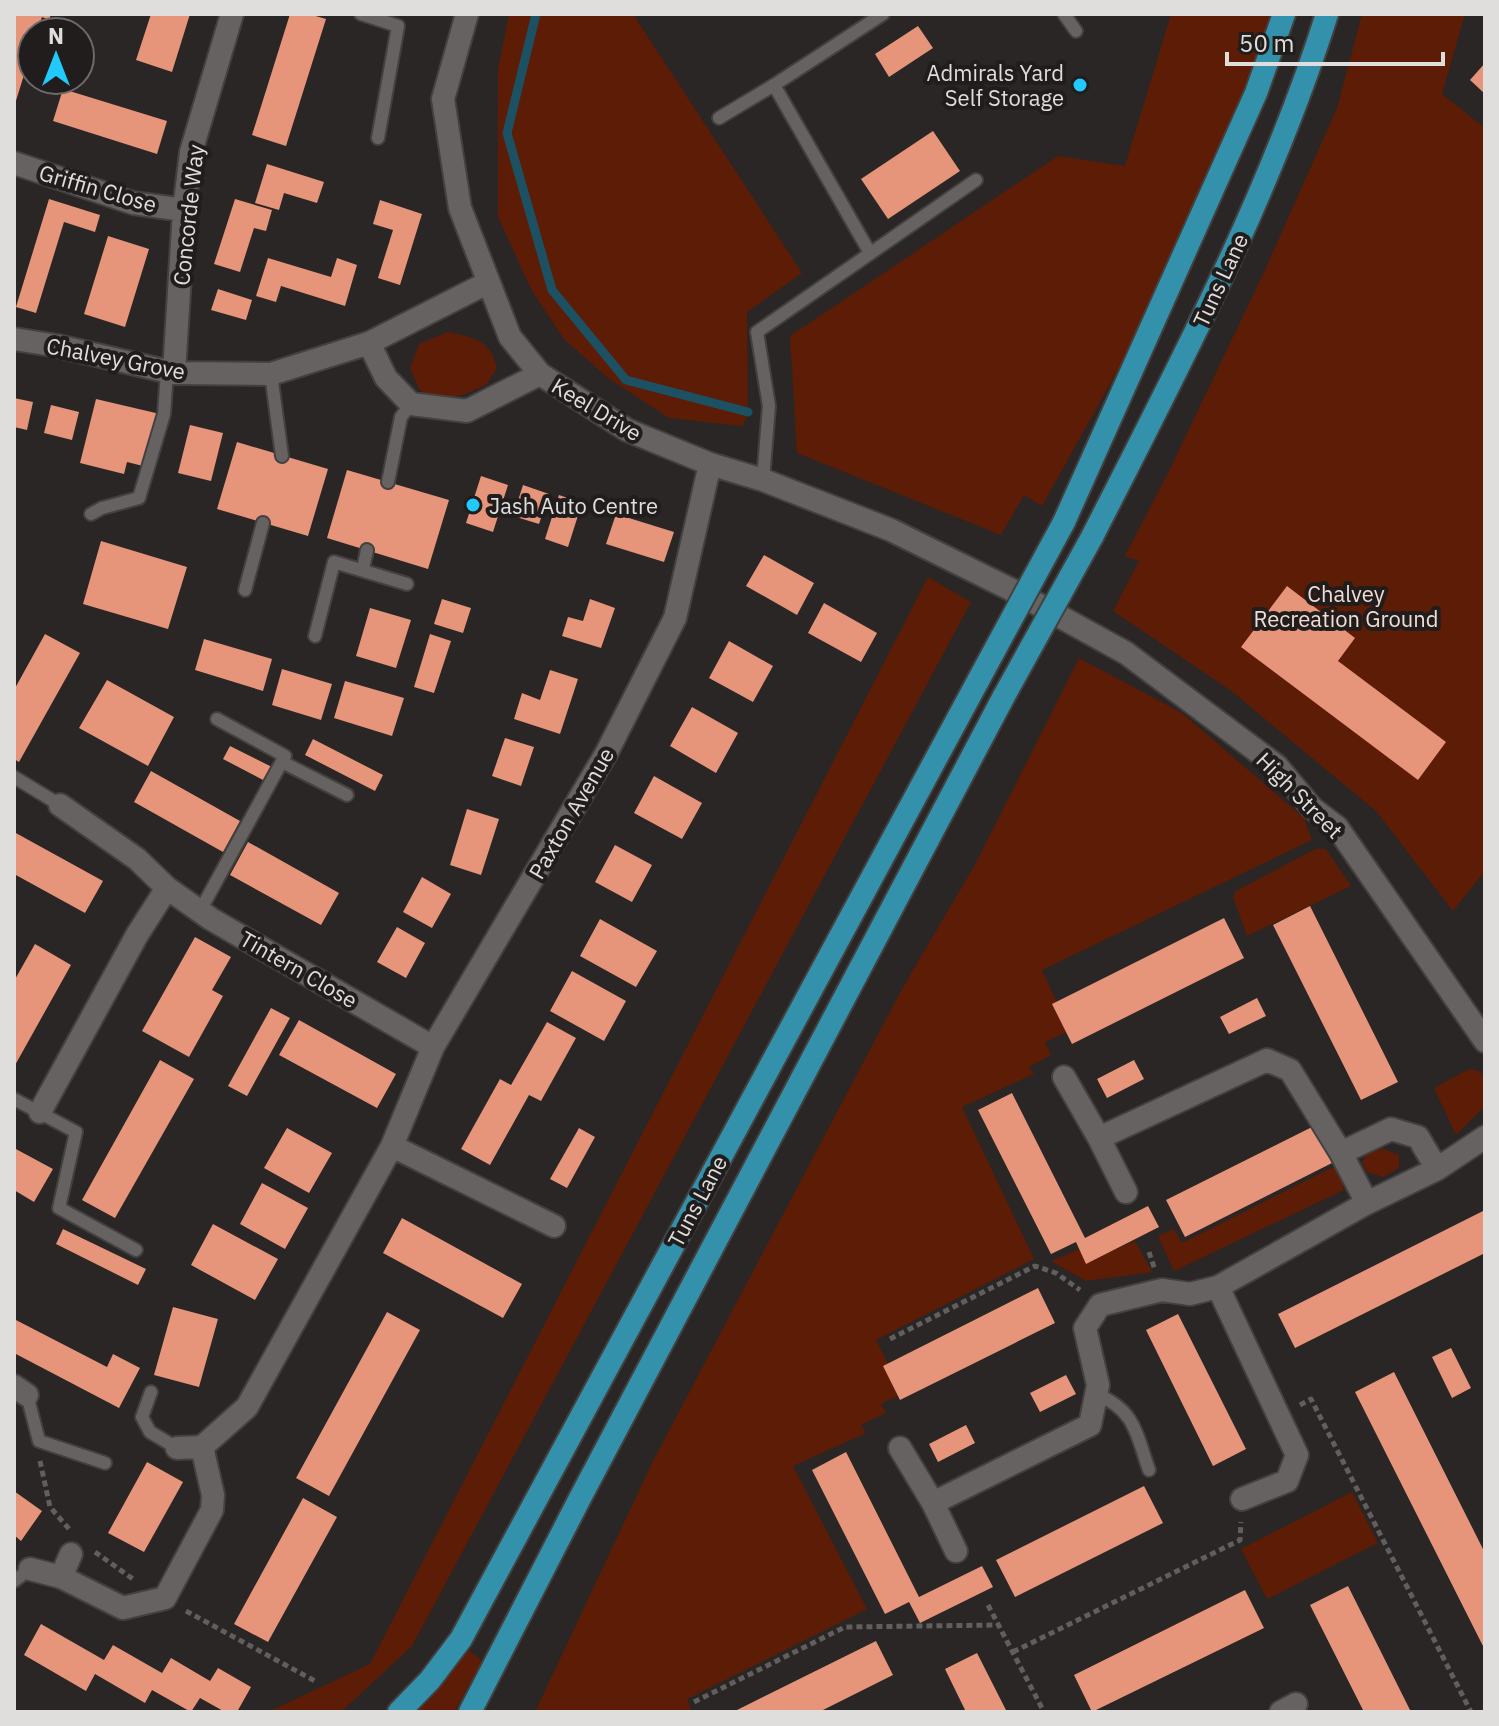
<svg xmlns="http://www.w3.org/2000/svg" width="1499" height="1726" font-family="'IBM Plex Sans',sans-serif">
<rect width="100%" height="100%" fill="#292625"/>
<path fill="#5d1c05" d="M509 14H633L802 273 747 312 748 415 742 426 669 418 608 378 564 339 532 291 498 217V70Z
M1171 14H1275L1250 87 1134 341 1042 506 1024 495 1001 535 797 453 790 336 1058 156 1125 166Z
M1362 14H1465L1442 94 1485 128V871L1453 911 1376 811 1230 690 1113 611 1139 561 1125 556 1169 471 1264 272 1337 108Z
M448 332C474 338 490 339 497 368L486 385 465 394 446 399 420 391 410 368 419 344Z
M928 577 971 602 412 1646 341 1712H268L370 1664Z
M1079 658 1182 713 1304 818 1312 840 1042 970 1070 1031 1045 1042 1051 1055 1029 1067 1034 1074 962 1107 1034 1259 876 1340 903 1393 881 1404 886 1413 861 1425 866 1433 793 1466 867 1609 687 1699 692 1712H535L653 1461 903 987 976 863Z
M1315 849H1326L1351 886 1247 936 1233 897 1236 891Z
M1469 1069 1480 1071 1485 1082V1106L1456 1135 1434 1088Z
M1384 1149 1399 1155V1168L1383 1177 1367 1172 1362 1163 1368 1152Z
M1331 1168 1338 1169 1344 1190 1174 1271 1158 1236 1174 1229 1182 1243Z
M1135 1241 1152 1272 1086 1281 1051 1261 1080 1249 1088 1261Z
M1352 1492 1378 1543 1267 1599 1241 1549Z
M466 1648 482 1661 454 1712H416L431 1698Z"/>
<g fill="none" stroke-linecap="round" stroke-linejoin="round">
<path stroke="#1c5164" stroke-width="9" d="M536 14 507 133 552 290 626 380 748 412"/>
</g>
<path fill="#e6947a" d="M14 14H51L49 20 42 17 37 32H32V49L15 104Z
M151 14H190L172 72 136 60Z
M290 14H309L326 19 286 146 252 135Z
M918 26 933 48 889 77 875 54Z
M1485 63V94L1470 80Z
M63 89 167 121 157 154 53 121Z
M933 131 960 171 888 219 861 179Z
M267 164 324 182 317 203 284 193 279 210 255 203Z
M49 199 100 215 95 232 64 222 36 313 16 307Z
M235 199 272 210 266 231 254 228 240 272 214 264Z
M380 200 422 214 400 285 378 278 393 230 373 224Z
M108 236 149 249 125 327 84 314Z
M268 258 331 277 337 258 357 265 345 306 281 286 276 302 256 296Z
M218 289 252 300 246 320 211 310Z
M14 398 33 402 27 430 14 427Z
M96 399 160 414 147 467 127 462 124 474 80 463Z
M51 405 79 412 72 440 44 433Z
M190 425 223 433 211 481 178 473Z
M237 442 328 469 308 536 217 509Z
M347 470 449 500 428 569 327 538Z
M481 476 508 485 493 532 466 523Z
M523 485 549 494 539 524 513 516Z
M559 495 582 503 568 547 545 539Z
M616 514 674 532 664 562 606 544Z
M101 541 187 567 168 629 83 604Z
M764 555 814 583 797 615 746 586Z
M1287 586 1355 638 1338 661 1446 742 1418 780 1241 647Z
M442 599 471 608 463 633 434 624Z
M590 599 615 608 601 648 562 636 568 617 583 621Z
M824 603 877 633 861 662 808 633Z
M370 608 411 620 396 668 356 656Z
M45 634 80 653 19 762 14 759V690Z
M430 634 451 641 434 693 414 687Z
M204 639 272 659 263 691 195 670Z
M729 641 773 666 753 702 709 678Z
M282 669 332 684 321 720 272 705Z
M550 670 578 679 560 734 514 719 522 693 540 700Z
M107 680 174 717 148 766 79 728Z
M345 681 404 698 392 736 334 718Z
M692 707 738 733 716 773 670 746Z
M505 738 534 747 521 786 492 776Z
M313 739 383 775 375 791 305 755Z
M230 746 272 767 265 781 223 759Z
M151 771 240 821 223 852 134 802Z
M654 776 702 803 682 839 634 813Z
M467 809 499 819 481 875 450 865Z
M14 832 103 881 85 913 14 874Z
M248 842 339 893 321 925 230 875Z
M615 845 652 865 632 902 595 882Z
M422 877 451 894 432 928 403 912Z
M1310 906 1398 1082 1361 1100 1273 925Z
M1224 918 1244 958 1072 1044 1052 1004Z
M600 919 657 951 636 987 580 956Z
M397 927 425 943 406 978 377 962Z
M195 937 231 957 212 990 223 996 189 1057 142 1031Z
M35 944 71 965 14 1067V981Z
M572 971 626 1001 604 1041 550 1011Z
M1257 998 1266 1016 1229 1034 1220 1017Z
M271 1008 290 1018 247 1096 228 1086Z
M299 1020 396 1074 377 1108 279 1055Z
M547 1022 576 1038 541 1101 529 1095 490 1165 461 1149 500 1079 511 1085Z
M160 1060 194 1079 115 1218 82 1200Z
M1134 1060 1144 1079 1107 1098 1097 1079Z
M1012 1093 1085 1238 1148 1206 1159 1227 1086 1264 1076 1242 1051 1254 978 1110Z
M1314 1126 1332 1163 1185 1237 1166 1200Z
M287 1128 332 1153 309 1193 264 1168Z
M579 1128 595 1137 567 1188 550 1179Z
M14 1148 53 1169 34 1202 14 1190Z
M262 1183 308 1208 285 1249 240 1224Z
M1485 1210V1253L1295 1348 1278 1314Z
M402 1218 522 1284 503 1318 383 1253Z
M213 1224 278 1259 255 1300 191 1265Z
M63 1229 146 1269 138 1285 56 1244Z
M1038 1288 1055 1323 900 1400 883 1366Z
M173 1307 218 1319 199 1387 154 1375Z
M387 1312 420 1330 329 1496 296 1478Z
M1178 1314 1246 1449 1213 1466 1146 1330Z
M14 1319 107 1367 113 1354 140 1368 119 1408 14 1353Z
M1451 1348 1471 1388 1452 1398 1432 1357Z
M1394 1372 1485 1553V1650L1355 1392Z
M1066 1375 1076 1394 1040 1412 1030 1393Z
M966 1425 975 1443 938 1462 929 1444Z
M846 1452 919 1597 982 1566 993 1587 920 1623 909 1602 885 1614 812 1470Z
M147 1462 183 1482 144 1552 108 1533Z
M1144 1486 1163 1523 1015 1597 996 1560Z
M14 1491 42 1511 21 1541 14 1535Z
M303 1498 337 1517 268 1642 234 1624Z
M1348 1586 1411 1712H1364L1310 1605Z
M1245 1590 1264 1628 1092 1712 1074 1675Z
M41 1624 104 1660 113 1645 162 1673 171 1658 210 1681 218 1668 251 1687 237 1712H225L200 1698 191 1712 152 1690 145 1703 95 1674 86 1691 24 1655Z
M876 1641 893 1675 819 1712H733Z
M977 1653 1007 1712H966L945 1669Z"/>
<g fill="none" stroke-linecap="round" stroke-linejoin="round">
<defs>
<path id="service" d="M361 14 398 26 378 138
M1064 14 1076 31
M774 85 870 253
M719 118 774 85 883 14
M271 374 282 456
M763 480 769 406 757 332 976 180
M388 482 401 417 411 404
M91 514 102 508 139 498 164 414 167 372
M363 569 367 550
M245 590 263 523
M315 636 334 562 407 584
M282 762 347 795
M14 777 60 805
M200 911 285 756 217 719
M14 1099 76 1132 59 1208 136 1250
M151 1392 142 1417 150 1432 177 1448
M1096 1394C1135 1410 1136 1433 1149 1470
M27 1395 39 1441 105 1463
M14 1581 30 1569"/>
<path id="minor" d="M467 14 443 99 460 208 510 337 540 374 627 430 710 464 763 480 891 530 1010 589 1126 653 1277 766 1312 808 1337 827 1485 1041
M14 163 133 203 184 210
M14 339 58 346 174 373 271 374 369 343 487 283
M369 343 386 378 411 404 467 411 540 374
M174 373 184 210 191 152 232 14
M60 805 137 859 167 888 211 919 433 1047
M1064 1077 1099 1138 1126 1192
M40 1112 137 935 167 888
M1099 1138 1267 1060 1290 1070 1341 1153
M392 1146 554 1226
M1367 1203 1341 1153 1391 1129 1418 1137 1437 1169
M1218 1287 1297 1455 1287 1481 1242 1499
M14 1386 27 1395
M177 1448 202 1447 247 1407 392 1146 433 1047 607 752 675 618 710 464
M900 1448 933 1503 956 1551
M933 1503 1090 1425 1098 1385 1085 1328 1100 1305 1162 1290 1190 1294 1218 1287 1367 1203 1437 1169 1485 1137
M30 1569 61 1577 123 1608 165 1598 212 1510 213 1495 202 1447
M61 1577 71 1554
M1281 1712 1296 1704"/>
<path id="primary" d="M1064 522 1256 93 1284 14
M1092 537C1179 366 1269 197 1327 14
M399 1712 430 1680 461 1639 979 679
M470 1712 579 1500 1004 696"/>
</defs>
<use href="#service" stroke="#434140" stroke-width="16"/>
<use href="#minor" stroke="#434140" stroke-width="26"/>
<use href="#primary" stroke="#434140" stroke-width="26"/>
<path stroke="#615f5e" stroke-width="5" stroke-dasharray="6 4" stroke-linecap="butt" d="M1149 1252 1155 1270
M890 1339 1035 1266 1056 1273 1080 1290
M1300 1405 1311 1399 1471 1712
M40 1461 50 1507 70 1530
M95 1552 133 1579
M988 1605 1044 1712
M186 1611 315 1681
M1013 1652 1240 1540 1241 1522
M694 1702 845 1627 999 1625"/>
<use href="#service" stroke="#666261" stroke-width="12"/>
<use href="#minor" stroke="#666261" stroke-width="22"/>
<use href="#primary" stroke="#3491ac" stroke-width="22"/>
<defs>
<path id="primary-bridge" d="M979 679 1064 522
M1004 696 1092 537"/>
</defs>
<use href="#primary-bridge" stroke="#434140" stroke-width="26" stroke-linecap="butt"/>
<use href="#primary-bridge" stroke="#3491ac" stroke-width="22"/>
</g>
<g fill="#21c9fd" stroke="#201d1c" stroke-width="3">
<circle cx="1080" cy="85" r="8"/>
<circle cx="473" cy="505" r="8"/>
</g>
<g text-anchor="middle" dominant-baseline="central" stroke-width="8" stroke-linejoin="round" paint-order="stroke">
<g font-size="22" fill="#e0dedd" stroke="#201d1c" text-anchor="end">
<text x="1064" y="72">Admirals Yard<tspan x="1064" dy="25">Self Storage</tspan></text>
<text x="489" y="505" text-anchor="start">Jash Auto Centre</text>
</g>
<g font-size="22" fill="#e0dedd" stroke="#201d1c">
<text transform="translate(98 188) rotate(16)">Griffin Close</text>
<text transform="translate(188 215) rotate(-84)">Concorde Way</text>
<text transform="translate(1220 280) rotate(-65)">Tuns Lane</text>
<text transform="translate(116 358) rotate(11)">Chalvey Grove</text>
<text transform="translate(597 409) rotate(31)">Keel Drive</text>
<text transform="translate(1300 795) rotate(45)">High Street</text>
<text transform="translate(571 813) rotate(-60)">Paxton Avenue</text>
<text transform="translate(299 969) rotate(30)">Tintern Close</text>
<text transform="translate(697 1201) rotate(-62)">Tuns Lane</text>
</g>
<g font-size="22" fill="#f3dcd5" stroke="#201d1c">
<text x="1346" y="593">Chalvey<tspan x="1346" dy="25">Recreation Ground</tspan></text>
</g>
</g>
<rect width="1499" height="1726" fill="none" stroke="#e0dedd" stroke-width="32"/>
<g transform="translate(56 56)"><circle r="38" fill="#201d1c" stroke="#6d6a69" stroke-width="2"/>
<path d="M0-6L14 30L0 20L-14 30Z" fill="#21c9fd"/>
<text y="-12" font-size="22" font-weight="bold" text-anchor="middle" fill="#e0dedd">N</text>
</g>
<path d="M1227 52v12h216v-12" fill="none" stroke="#e0dedd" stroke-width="4"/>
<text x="1239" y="52" font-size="24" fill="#e0dedd" stroke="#201d1c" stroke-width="6" paint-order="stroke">50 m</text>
</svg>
